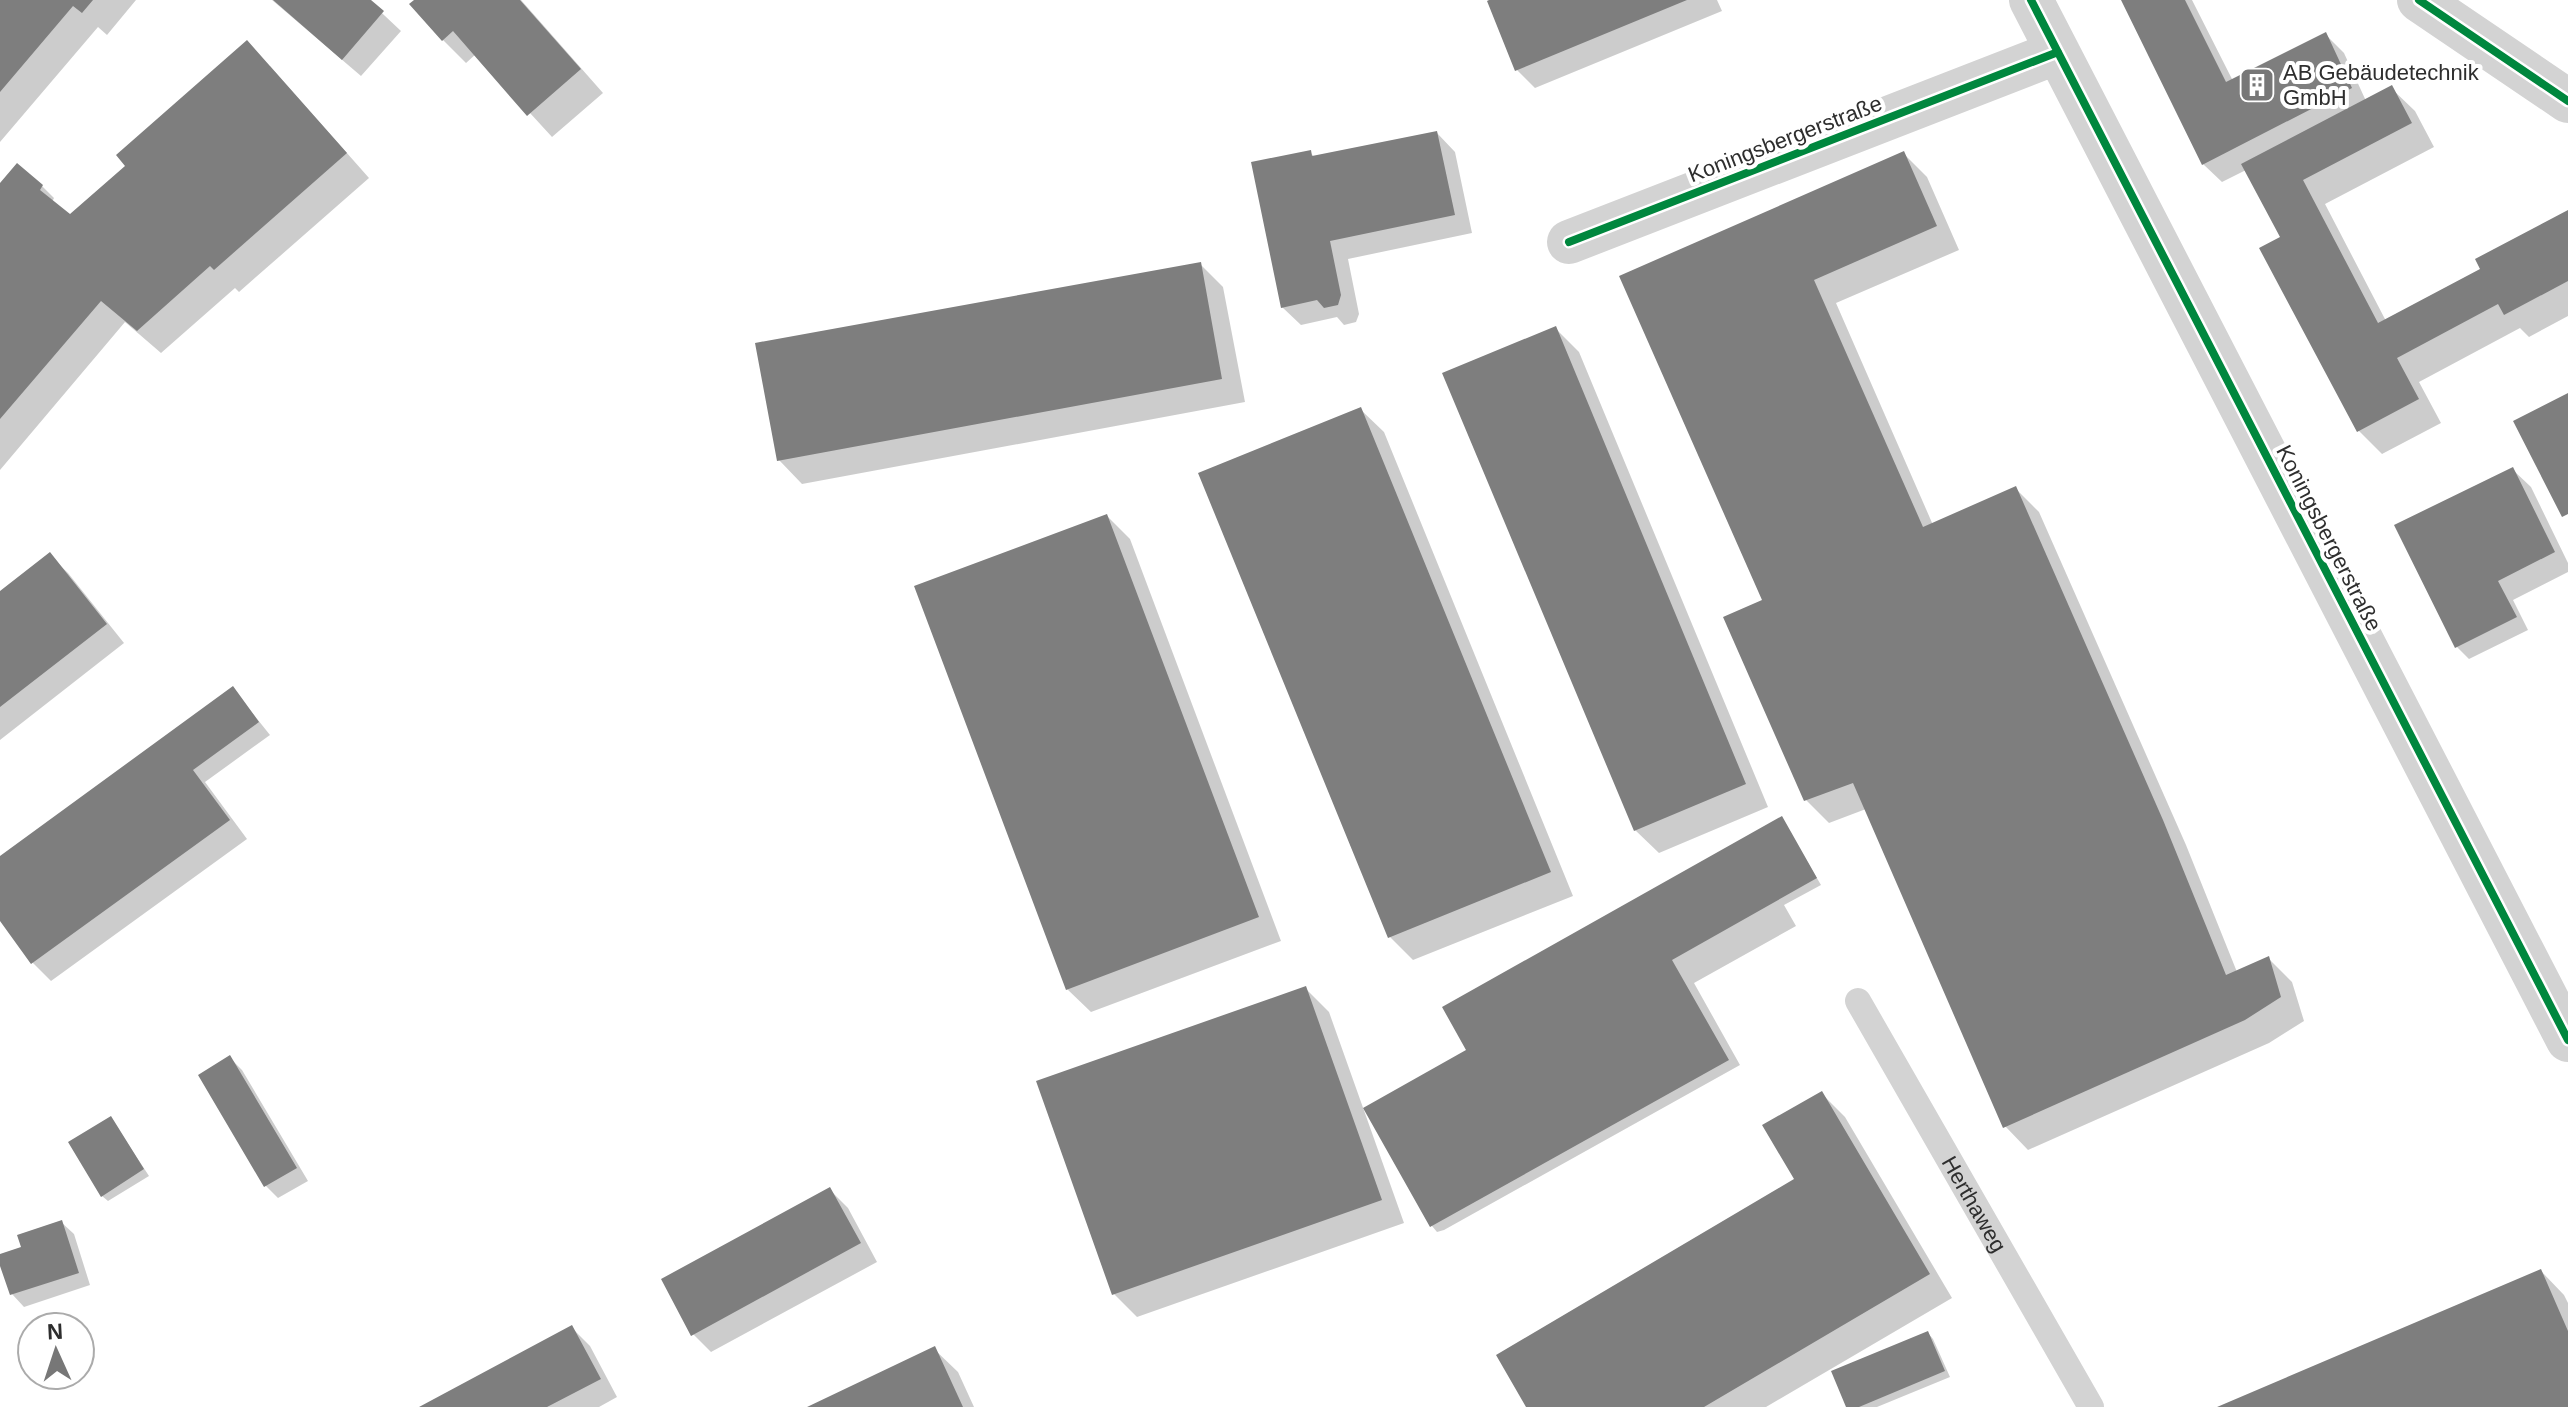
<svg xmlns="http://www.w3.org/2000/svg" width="2568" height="1407" font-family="Helvetica,sans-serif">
<rect width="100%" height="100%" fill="#fff"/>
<path fill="#0003" d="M3 0H136L107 35 98 27 0 142V4Z
M272 0H368L401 31 361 76Z
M417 0H521L603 93 552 137 476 54 466 63 443 40Z
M1495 0H1717L1722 11 1535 88 1517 70Z
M2123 0H2192L2233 81 2326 35 2344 53 2366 101 2391 88 2415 111 2434 147 2325 204 2386 321 2483 270 2568 212V316L2529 337 2520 328 2419 382 2441 423 2382 454 2359 431 2283 238 2246 170 2222 182 2203 164Z
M270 66 369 178 239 292 235 288 161 353 125 322 0 470V186H42L54 198 52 202 70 216Z
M1437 133 1455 152 1472 233 1348 259 1359 314 1356 322 1344 325 1337 317 1301 325 1282 307 1310 152 1315 158Z
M1904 154 1927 177 1959 250 1836 303 1933 525 2016 489 2039 512 2186 845 2237 972 2269 959 2292 982 2304 1021 2269 1043 2028 1150 2005 1126 1866 809 1829 823 1806 800 1764 601 1622 277Z
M1200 264 1223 287 1245 402 802 484 779 460Z
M1555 328 1579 352 1768 807 1659 853 1635 830Z
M1360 409 1384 432 1573 896 1413 960 1390 937Z
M2512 469 2531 487 2568 563V572L2513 600 2528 630 2469 659 2457 647Z
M1107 516 1130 539 1281 941 1091 1012 1067 989Z
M49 555 68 573 124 643 0 740V594Z
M233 689 270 735 205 782 247 839 51 981 33 963 0 918V858Z
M1782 819 1821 885 1784 905 1796 926 1694 983 1740 1065 1444 1230 1437 1232 1432 1226 1466 1053Z
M1305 988 1329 1012 1404 1223 1137 1317 1114 1294Z
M230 1058 242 1070 308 1181 278 1198 266 1186 200 1076Z
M1821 1093 1845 1117 1952 1298 1766 1407H1529L1797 1180Z
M111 1118 149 1176 108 1201 102 1196Z
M830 1190 848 1208 877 1262 711 1352 693 1334Z
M61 1222 74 1234 90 1285 24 1307 12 1294 0 1256 23 1248Z
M2541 1271 2564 1295 2568 1303V1407H2222Z
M572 1328 590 1346 617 1397 599 1407H424Z
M1928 1333 1933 1339 1950 1377 1877 1407H1848Z
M934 1349 958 1372 974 1407H811Z"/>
<path fill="#7e7e7e" d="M0 0H93L82 13 73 6 0 92Z
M273 0H371L384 11 342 60Z
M414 0H520L581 69 527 116 453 31 442 41 409 4Z
M1489 0H1687L1515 71 1487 1Z
M2121 0H2185L2226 82 2326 32 2352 88 2202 165Z
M247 40 347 153 214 270 210 266 137 331 101 301 0 419V183L17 163 43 185 40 190 70 214 125 166 116 155Z
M2392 85 2412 123 2303 180 2378 323 2480 269 2475 259 2568 210V281L2504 315 2498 304 2397 358 2419 399 2357 432 2259 248 2280 237 2241 164Z
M1437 131 1455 215 1330 241 1341 295 1338 305 1324 308 1317 300 1281 308 1251 162 1311 150 1312 156Z
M1904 151 1937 226 1814 280 1923 527 2016 486 2163 820 2226 975 2269 956 2281 997 2245 1020 2003 1128 1853 783 1804 801 1723 617 1762 600 1619 276Z
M1201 262 1222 379 777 461 755 343Z
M1556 326 1746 784 1634 831 1442 373Z
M2568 393V514L2562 517 2513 421Z
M1361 407 1551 872 1388 938 1198 473Z
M2513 467 2555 552 2498 581 2517 617 2455 648 2394 525Z
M1107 514 1259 917 1066 990 914 586Z
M50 552 107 624 0 707V591Z
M233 686 259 722 193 770 230 820 31 964 0 921V856Z
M1782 816 1817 878 1672 960 1729 1060 1430 1227 1363 1108 1466 1050 1442 1007Z
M1306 986 1382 1200 1112 1295 1036 1081Z
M230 1055 297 1168 264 1187 198 1075Z
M1822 1091 1930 1274 1704 1407H1526L1496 1355 1794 1179 1762 1125Z
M111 1116 144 1169 101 1197 68 1142Z
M830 1187 861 1243 691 1336 661 1279Z
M62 1220 79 1273 10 1295 0 1266V1254L21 1247 17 1235Z
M2541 1269 2568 1331V1407H2217Z
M572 1325 601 1379 547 1407H419Z
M1928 1331 1945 1371 1859 1407H1846L1831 1371Z
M935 1346 963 1407H807Z"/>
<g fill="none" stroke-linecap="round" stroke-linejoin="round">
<path stroke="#d3d3d3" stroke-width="26" id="s1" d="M1858 1001 2091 1407"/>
<path stroke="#d3d3d3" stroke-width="44" d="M2031 0 2568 1040
M2419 0 2568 101
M1569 242 2058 52"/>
<defs>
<path id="cycleway" d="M2031 0 2568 1040
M2419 0 2568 101
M1569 242 2058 52"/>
</defs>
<use href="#cycleway" stroke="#fff" stroke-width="13"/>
<use href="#cycleway" stroke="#00873e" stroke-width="8"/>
</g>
<defs>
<symbol id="building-square" viewBox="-11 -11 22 22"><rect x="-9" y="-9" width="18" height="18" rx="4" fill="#777" stroke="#fff"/><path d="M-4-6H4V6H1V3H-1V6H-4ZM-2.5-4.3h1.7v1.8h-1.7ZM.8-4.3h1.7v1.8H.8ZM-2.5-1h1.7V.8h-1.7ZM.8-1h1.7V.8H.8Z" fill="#fff"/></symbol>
</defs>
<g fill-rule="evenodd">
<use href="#building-square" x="2237" y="65" width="40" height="40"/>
</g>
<g text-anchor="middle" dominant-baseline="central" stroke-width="8" stroke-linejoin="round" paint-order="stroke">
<g font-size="22" fill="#2e2e2e" stroke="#fff" text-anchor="start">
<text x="2283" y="72">AB Gebäudetechnik<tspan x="2283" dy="25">GmbH</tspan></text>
</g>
<g font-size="22" fill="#2e2e2e" stroke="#fff">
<text transform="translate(1785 139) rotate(-21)">Koningsbergerstraße</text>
<text transform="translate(2329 538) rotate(63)">Koningsbergerstraße</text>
<text stroke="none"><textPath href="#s1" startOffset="234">Herthaweg</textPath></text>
</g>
</g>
<g transform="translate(56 1351) rotate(357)"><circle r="38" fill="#ffffff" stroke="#ababab" stroke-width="2"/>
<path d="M0-6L14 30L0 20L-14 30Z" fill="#777777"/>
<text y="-12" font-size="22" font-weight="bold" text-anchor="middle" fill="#2e2e2e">N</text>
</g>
</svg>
